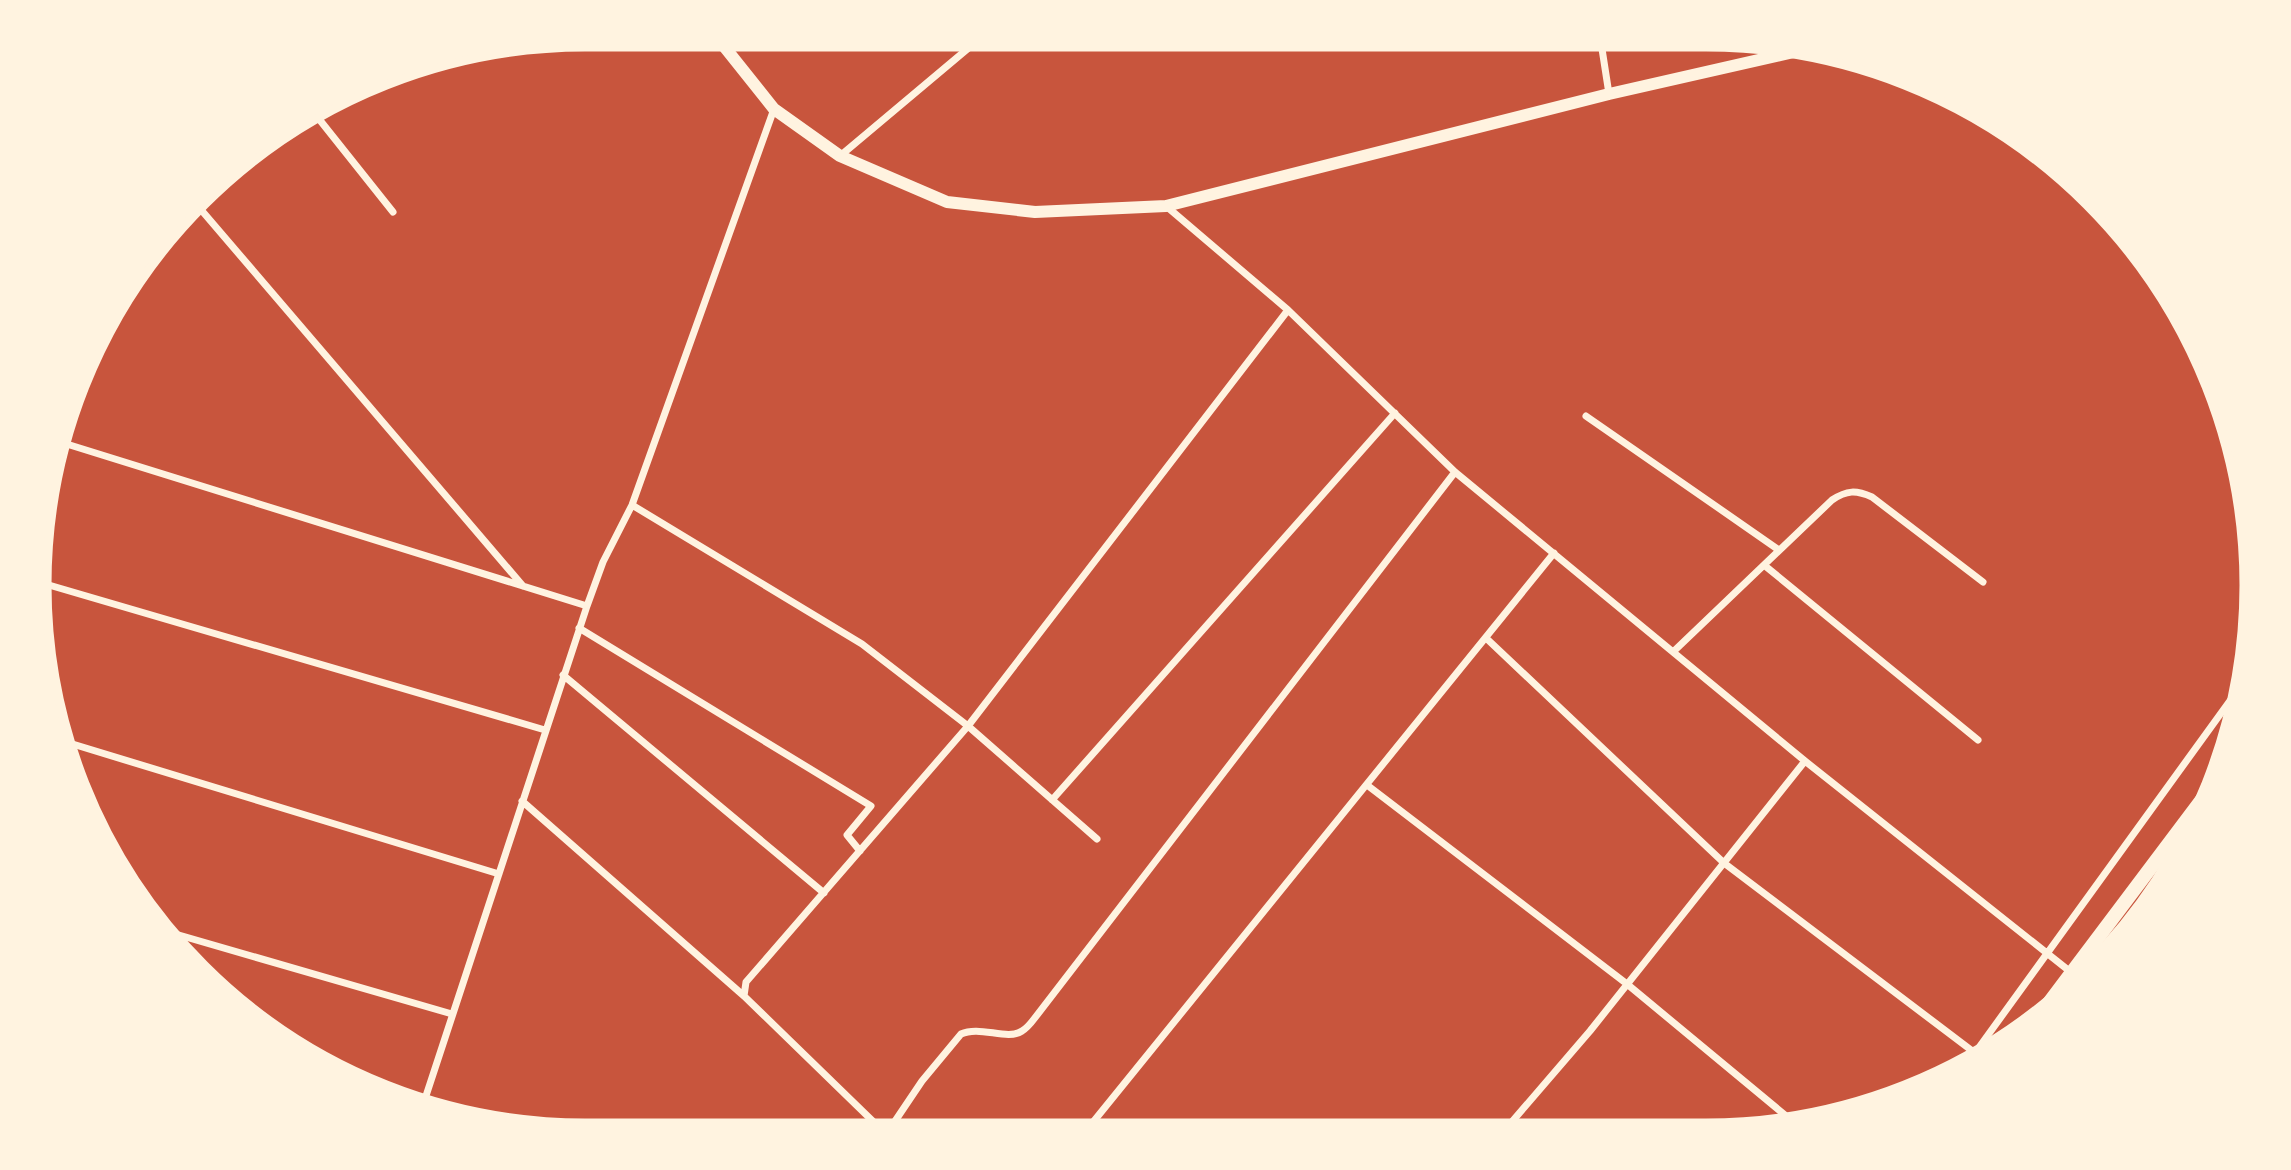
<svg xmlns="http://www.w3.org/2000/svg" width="2291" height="1170" font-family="'Fira Sans Condensed',sans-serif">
<rect width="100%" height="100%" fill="#c8553d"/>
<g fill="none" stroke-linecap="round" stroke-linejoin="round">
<path stroke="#fff3e0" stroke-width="7" d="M1600 36 1609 94
M315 114 393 212
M840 156 984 35
M197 205 523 586
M1166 206 1288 310 1455 472 1805 761 2082 981
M1586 416 1779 550
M57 441 587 606
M632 505 862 644 968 726 1097 839
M1764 565 1978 740
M42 583 545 730
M579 628 871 806 847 835 860 851
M1486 638 1724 863 1975 1053
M1673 652 1832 500C1847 490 1856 490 1872 497L1983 582
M563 675 824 893
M66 742 499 874
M1367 785 1627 984 1797 1125
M1052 800 1395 413
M522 801 744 996
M165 931 452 1014
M1967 1064 2245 680
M422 1108 587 606 603 562 632 505 774 109
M1504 1131 1590 1031 1805 761
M1085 1132 1554 553
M885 1133 744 996 746 982 968 726 1288 310
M887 1133 922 1081 961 1034C980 1025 1007 1041 1022 1031 1027 1028 1031 1023 1034 1019L1455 472"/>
<path stroke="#fff3e0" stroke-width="12" d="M715 35 774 109 840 156 947 202 1035 212 1166 206 1609 94 1811 48"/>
<path stroke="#fff3e0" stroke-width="14" d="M2030 1028 2219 777"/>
</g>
<path d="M0 0H2291V1170H0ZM585 47H1706A538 538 0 0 1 2244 585V585A538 538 0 0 1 1706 1123H585A538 538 0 0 1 47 585V585A538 538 0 0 1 585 47Z" fill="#fff3e0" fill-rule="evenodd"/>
<path fill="none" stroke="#fff3e0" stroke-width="9" d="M585 47H1706A538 538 0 0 1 2244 585V585A538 538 0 0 1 1706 1123H585A538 538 0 0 1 47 585V585A538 538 0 0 1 585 47Z"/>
</svg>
